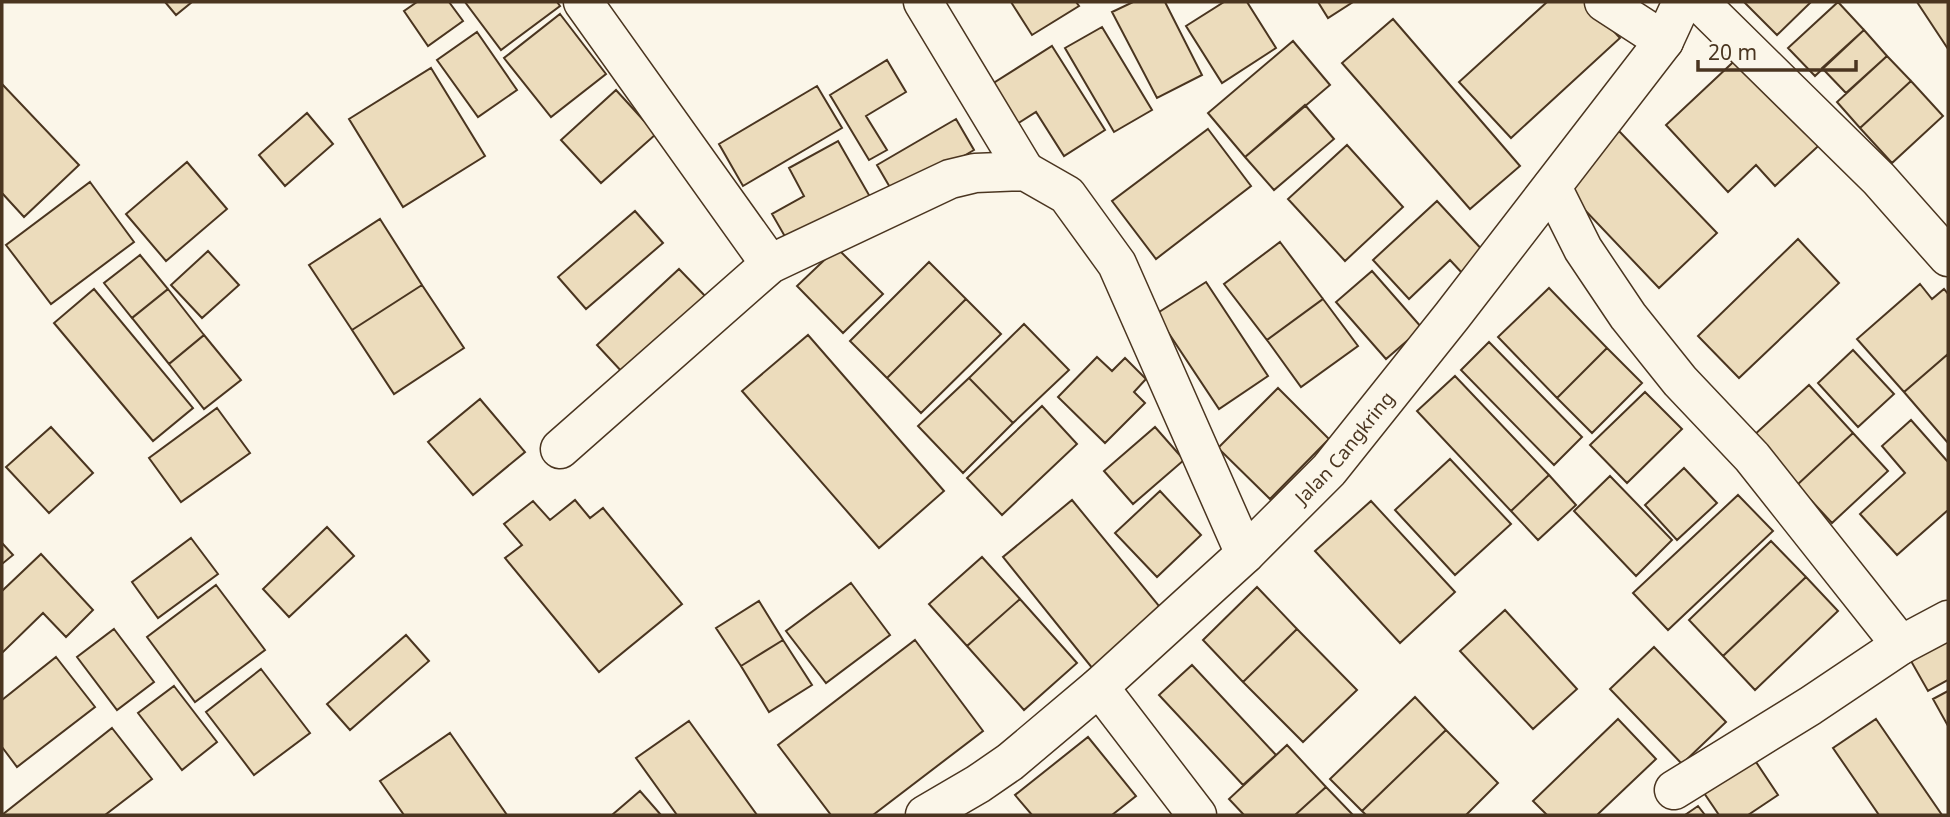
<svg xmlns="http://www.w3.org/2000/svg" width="1950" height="817" font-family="'Noto Sans',sans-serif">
<rect width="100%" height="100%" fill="#fbf6e9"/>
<path fill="#ecdcbc" stroke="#4a3520" stroke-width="2" d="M165 2H192L176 15Z
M417 2H449L463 21 428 46 404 11Z
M465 2H557L560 6 501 50Z
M1011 2H1076L1079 6 1032 35Z
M1133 2H1165L1202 75 1157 98 1112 12Z
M1224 2H1247L1276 48 1222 83 1186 26Z
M1318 2H1353L1328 18Z
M1547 2H1587L1620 38 1511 138 1459 82Z
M1744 2H1811L1777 35Z
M1838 2 1864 30 1815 76 1788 48Z
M1917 2H1948V49Z
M560 14 606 74 551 117 504 58Z
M1393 19 1520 166 1470 209 1342 63Z
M1102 27 1152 110 1114 132 1065 48Z
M1864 30 1887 56 1846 93 1822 68Z
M477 32 517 90 478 117 437 60Z
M1293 41 1330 85 1245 157 1208 113Z
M1052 46 1105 130 1064 156 1036 112 1009 129 984 89Z
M1745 51 1827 138 1775 186 1756 165 1728 192 1666 125Z
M1887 56 1911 81 1860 128 1837 102Z
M887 60 906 92 866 116 887 150 869 160 830 95Z
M431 68 485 156 403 207 349 119Z
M1911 81 1943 116 1892 163 1860 128Z
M2 84 79 165 24 217 2 193Z
M817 86 842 128 743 186 719 144Z
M616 90 656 134 601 183 561 140Z
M1305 105 1334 139 1274 190 1245 157Z
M307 113 333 144 285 186 259 155Z
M956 119 974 150 895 196 877 165Z
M1208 129 1251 186 1156 259 1112 201Z
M1619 131 1717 233 1659 288 1562 186Z
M838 141 873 202 791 247 772 214 804 196 789 168Z
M1347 145 1403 207 1345 261 1288 199Z
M187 162 227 209 166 261 126 214Z
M90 182 134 242 51 304 6 245Z
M1437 201 1486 254 1463 274 1450 260 1409 299 1373 260Z
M635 211 663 243 586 309 558 277Z
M380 219 422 285 352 330 309 265Z
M1798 239 1839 283 1739 378 1698 336Z
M1280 242 1323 299 1267 340 1224 284Z
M837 248 883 294 843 333 797 286Z
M208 251 239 285 202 318 171 285Z
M140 255 168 289 132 318 104 283Z
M929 262 966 299 887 378 850 341Z
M679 269 707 298 624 374 597 345Z
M1372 271 1422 328 1386 359 1336 302Z
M1206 282 1268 376 1219 409 1156 314Z
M1920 284 1932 299 1944 289 1948 294V354L1904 392 1857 339Z
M422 285 464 348 394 394 352 330Z
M1549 288 1607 348 1557 398 1498 337Z
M94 289 193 408 153 441 54 323Z
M168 289 204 335 169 364 132 318Z
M966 299 1001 334 921 413 887 378Z
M1323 299 1358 346 1301 387 1267 340Z
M1024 324 1069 370 1013 423 969 378Z
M204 335 241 380 204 409 169 364Z
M808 335 944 491 879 548 742 391Z
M1489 342 1582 437 1554 465 1461 370Z
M1607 348 1642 383 1592 433 1557 398Z
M1853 350 1894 394 1858 427 1818 383Z
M1948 354V443L1904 392Z
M1097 357 1112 371 1125 358 1146 379 1134 392 1145 403 1105 443 1058 397Z
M1455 376 1549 475 1511 511 1417 411Z
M969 378 1013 423 963 473 918 426Z
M1809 385 1853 433 1797 485 1753 436Z
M1278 388 1329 439 1270 499 1218 448Z
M1645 392 1682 429 1627 483 1590 445Z
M480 399 525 452 473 495 428 442Z
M1042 406 1077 444 1002 515 967 478Z
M217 408 250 453 181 502 149 458Z
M1911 420 1948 462V510L1897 555 1860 514 1905 473 1882 446Z
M51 427 93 473 49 513 6 467Z
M1155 427 1184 460 1133 504 1104 471Z
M1853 433 1888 471 1832 523 1797 485Z
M1450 459 1511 524 1455 575 1395 510Z
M1684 468 1717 503 1677 540 1645 505Z
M1549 475 1576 505 1538 540 1511 511Z
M1610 476 1672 540 1636 576 1574 511Z
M1160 491 1201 535 1157 577 1115 533Z
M1738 495 1773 531 1668 630 1633 593Z
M575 500 590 518 603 508 682 604 599 672 505 558 522 545 504 524 533 501 550 520Z
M1072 500 1164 612 1093 669 1003 557Z
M1371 501 1455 592 1400 643 1315 551Z
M327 527 354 556 289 617 263 589Z
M191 538 218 574 158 618 132 582Z
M1771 541 1806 577 1723 656 1689 620Z
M2 543 13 555 2 564Z
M41 554 93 610 66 637 43 613 2 653V591Z
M982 557 1020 599 967 646 929 604Z
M1806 577 1838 611 1755 690 1723 656Z
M851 583 890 635 826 683 786 631Z
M216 585 265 650 195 702 147 637Z
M1257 587 1297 629 1243 682 1203 640Z
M1020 599 1077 663 1024 710 967 646Z
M759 601 783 640 741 666 716 628Z
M1505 610 1577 689 1533 729 1460 651Z
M114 629 154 682 117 710 77 657Z
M1297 629 1357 690 1303 742 1243 682Z
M1948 631V680L1928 691 1907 654Z
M406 635 429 661 350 730 327 704Z
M783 640 812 685 769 712 741 666Z
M915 640 983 731 873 815H831L778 745Z
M1654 647 1726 722 1682 764 1610 689Z
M56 657 95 707 17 767 2 747V700Z
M1192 665 1276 755 1243 785 1159 695Z
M261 669 310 733 254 775 206 712Z
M174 686 217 742 182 770 138 713Z
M1948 691V726L1933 699Z
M1415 697 1446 730 1362 811 1330 779Z
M1618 719 1656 759 1597 815H1547L1533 801Z
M1876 719 1942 815H1879L1833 748Z
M689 721 757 815H677L636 758Z
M112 728 152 779 105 815H2Z
M1446 730 1498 783 1466 815H1366L1362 811Z
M450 733 507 815H404L380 781Z
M1088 737 1136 796 1112 815H1032L1015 795Z
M1287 745 1326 787 1295 815H1244L1229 799Z
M1752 756 1778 795 1748 815H1719L1702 790Z
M1326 787 1353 815H1295Z
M640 791 661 815H612Z
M1698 806 1705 815H1685Z"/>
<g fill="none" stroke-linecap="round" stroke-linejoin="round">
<defs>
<g id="minor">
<path d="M583 2 770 264"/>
<path d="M923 2 1025 171"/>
<path d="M1604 2 1664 41"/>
<path d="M1699 2 1879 179 1948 257"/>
<path d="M1552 187 1583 249 1628 316 1680 381 1752 457 1901 645"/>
<path d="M560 449 770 264 950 179 975 173 1025 171 1067 195 1117 264 1245 554"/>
<path d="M1099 687 1197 815"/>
<path d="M1674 790 1810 706 1901 645 1948 620"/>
<path id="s1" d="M925 815 978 784 1010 762 1099 687 1245 554 1329 470 1452 316 1664 41 1682 2"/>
</g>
</defs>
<use href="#minor" stroke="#4a3520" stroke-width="41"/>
<use href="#minor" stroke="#fbf6e9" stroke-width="38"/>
</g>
<g text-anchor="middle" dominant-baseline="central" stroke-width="5" stroke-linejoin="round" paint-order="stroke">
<g font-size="19" fill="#4a3520" stroke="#fbf6e9">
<text stroke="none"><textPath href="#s1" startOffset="560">Jalan Cangkring</textPath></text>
</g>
</g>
<rect width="1950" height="817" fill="none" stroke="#4a3520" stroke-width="7"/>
<path d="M1698 60v10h158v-10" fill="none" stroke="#4a3520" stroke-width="3.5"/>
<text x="1708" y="60" font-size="21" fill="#4a3520" stroke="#fbf6e9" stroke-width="5" paint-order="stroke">20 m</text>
</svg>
